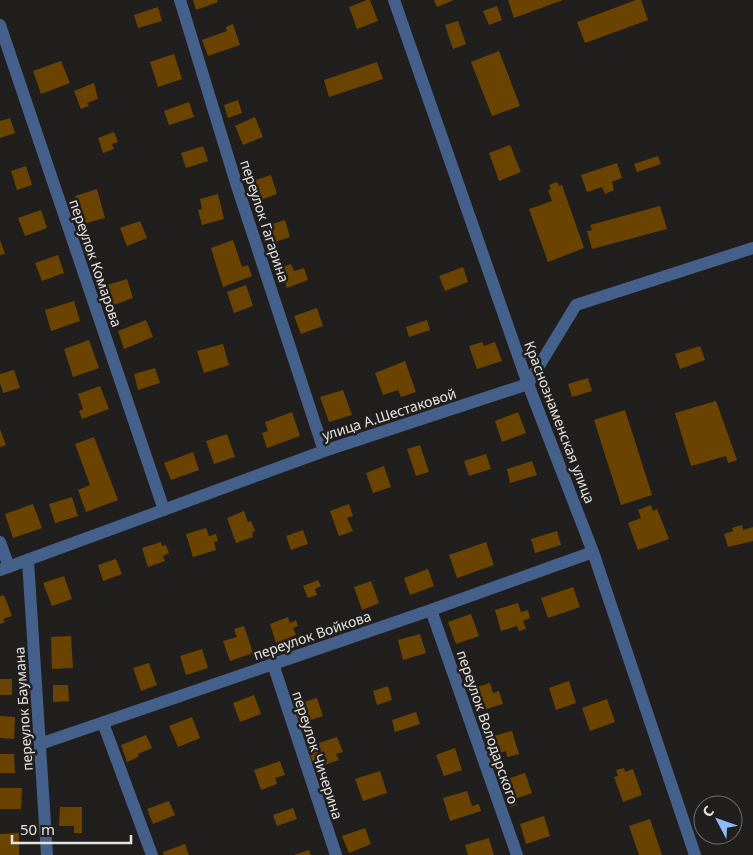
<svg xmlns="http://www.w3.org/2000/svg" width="753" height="855" font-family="'Noto Sans',sans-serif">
<rect width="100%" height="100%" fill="#211f1e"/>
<path fill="#6b4300" d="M193 0H217L218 2 196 10Z
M367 0H370L378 21 357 29 349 7Z
M434 0H454L437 7Z
M508 0H563L514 18Z
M636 0H641L648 20 585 43 577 22Z
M497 6 502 20 489 25 483 11Z
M158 7 162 21 138 28 134 15Z
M458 21 466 44 453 49 445 25Z
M233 24 240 45 208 56 202 40 227 31 226 27Z
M499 51 520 106 492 116 471 62Z
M174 54 182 79 158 87 150 62Z
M61 61 70 83 41 94 33 71Z
M377 62 383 79 329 97 324 80Z
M94 83 98 99 87 103 89 106 81 109 74 91Z
M238 100 242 113 228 118 224 105Z
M189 102 194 117 169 125 164 111Z
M255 117 263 137 243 145 235 126Z
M10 118 15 133 0 138V121Z
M114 132 118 142 112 144 114 149 103 153 98 138Z
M510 145 521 172 499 181 489 153Z
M203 146 208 161 186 168 181 153Z
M658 156 661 164 637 172 634 164Z
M617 163 622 178 612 182 614 190 605 194 602 187 587 192 581 175Z
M26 166 32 185 17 190 11 171Z
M271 175 277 194 260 200 253 181Z
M557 182 559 186 562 185 584 248 548 262 529 209 552 201 548 190 551 189 549 185Z
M97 189 105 218 83 224 75 196Z
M218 194 224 219 202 225 198 210 202 209 200 199Z
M660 206 667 229 592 249 587 231 592 230 590 225Z
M41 210 47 228 25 236 18 218Z
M285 220 290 237 272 243 266 226Z
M140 221 147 238 127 246 120 228Z
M0 240 5 254 0 255Z
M233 240 242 267 248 265 252 276 223 287 211 248Z
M58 255 64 273 42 281 35 263Z
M291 264 294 271 304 268 308 280 287 288 280 268Z
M463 267 468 282 445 291 439 276Z
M127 279 133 298 111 306 104 286Z
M246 285 253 306 234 313 227 292Z
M74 301 80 321 51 331 45 310Z
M317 308 323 326 301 334 294 316Z
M146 320 153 337 124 349 118 331Z
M427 320 430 330 409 337 406 327Z
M89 340 99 368 73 377 64 349Z
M482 342 484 346 495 342 502 361 477 369 469 346Z
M223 344 229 365 204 373 197 351Z
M700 346 705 360 680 369 675 354Z
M405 361 416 392 401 397 398 390 383 395 375 373Z
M155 368 160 383 138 390 134 374Z
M14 370 20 388 3 393 0 383V374Z
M588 378 592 391 572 397 568 384Z
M100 386 109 409 82 419 79 411 83 409 78 394Z
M343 390 352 415 329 422 320 397Z
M716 401 737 460 728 463 726 456 691 466 675 413Z
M625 410 652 495 621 505 594 420Z
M292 412 300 436 267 448 262 433 268 431 265 422Z
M518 412 526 433 502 442 495 421Z
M0 429 6 445 0 447Z
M227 434 235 457 214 464 206 441Z
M94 437 118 500 86 512 78 490 90 485 75 444Z
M420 445 429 472 416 476 407 449Z
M193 452 199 470 171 480 164 463Z
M486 454 491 469 469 476 464 461Z
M532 461 537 475 510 483 507 469Z
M384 466 391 487 373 493 366 473Z
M72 497 78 516 55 523 49 504Z
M33 504 42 528 13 538 5 514Z
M349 504 353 516 347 518 353 531 339 536 330 511Z
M651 505 653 511 657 509 669 539 638 550 628 523 641 518 638 510Z
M244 511 248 522 251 521 255 531 252 532 253 537 236 543 227 518Z
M742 525 743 530 753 527V541L728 547 724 534 733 531 732 528Z
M206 528 209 536 216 534 218 541 214 542 216 550 193 557 186 534Z
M303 530 308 544 291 550 286 536Z
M557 531 561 545 535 553 531 539Z
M161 542 162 546 166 545 169 553 163 556 165 561 148 567 142 548Z
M486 542 494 565 457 578 449 555Z
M116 559 122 574 103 581 98 565Z
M428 569 434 586 410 595 404 578Z
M64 576 72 599 52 606 43 583Z
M318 580 321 586 315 589 317 595 308 598 303 586Z
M371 581 379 603 362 610 354 587Z
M573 587 580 607 548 618 541 598Z
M4 595 12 616 3 619 5 622 0 624V596Z
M518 603 521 612 528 610 530 618 523 621 526 629 519 631 517 626 501 631 495 610Z
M471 614 479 636 456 644 448 622Z
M288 617 290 623 296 620 298 626 293 628 296 635 276 643 270 624Z
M244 626 253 653 230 661 223 641 237 637 234 629Z
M420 634 426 653 403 660 398 640Z
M71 636 73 668 52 669 51 637Z
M202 649 208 668 186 675 180 656Z
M149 663 157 685 141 691 133 668Z
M0 679H12V695H0Z
M569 681 576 703 556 710 549 688Z
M490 683 493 693 499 691 503 704 477 712 470 689Z
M53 685H68L69 701 53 702Z
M388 686 392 700 377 705 373 691Z
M254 695 261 714 240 722 233 703Z
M317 698 323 716 299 724 294 705Z
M607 699 615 722 590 731 582 708Z
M416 712 420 724 395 732 392 720Z
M0 716 15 717 14 739 0 738Z
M192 717 200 738 178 747 169 726Z
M512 731 519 754 507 757 506 751 492 755 487 738Z
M146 735 152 748 138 754V757L127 762 121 745Z
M337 737 343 752 336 754 339 760 315 768 307 747Z
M455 748 462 770 444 776 436 755Z
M0 754H14L15 773H0Z
M280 761 285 775 275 778 277 784 261 790 254 770Z
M624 768 625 772 633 769 642 795 623 802 614 777 618 776 616 770Z
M380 771 387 793 363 801 355 779Z
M525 773 532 793 515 799 517 805 510 807 501 781Z
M0 788H22L21 809H0Z
M467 791 472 806 479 804 481 811 450 821 443 798Z
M169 801 175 815 153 824 147 809Z
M60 807H82V833H74V826H59Z
M293 808 297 819 277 826 273 815Z
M544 816 550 836 526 844 520 824Z
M650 819 662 855H639L629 826Z
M365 828 371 844 349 853 342 836Z
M19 833V855H0V834Z
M489 838 494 855H468L465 845Z
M185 844 189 855H164L163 852Z
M309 850 311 855H294Z"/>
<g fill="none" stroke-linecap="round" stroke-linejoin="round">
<path stroke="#44608b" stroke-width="12" d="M180 0 236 183 324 451
M394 0 528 384 593 552 695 855
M0 25 164 510
M0 542 9 567
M28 561 47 855
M0 570 324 451 528 384 576 305 753 248
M431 610 517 855
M273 664 336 855
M103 723 152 855
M40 744 431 610 593 552"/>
</g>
<g text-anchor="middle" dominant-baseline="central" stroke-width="5" stroke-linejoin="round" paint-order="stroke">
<g font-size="14" fill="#e4e3e1" stroke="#211f1e">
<text transform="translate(265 221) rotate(72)">переулок Гагарина</text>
<text transform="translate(96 263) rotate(71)">переулок Комарова</text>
<text transform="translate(389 414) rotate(-18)">улица А.Шестаковой</text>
<text transform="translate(560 422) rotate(69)">Краснознаменская улица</text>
<text transform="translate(312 635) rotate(-19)">переулок Войкова</text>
<text transform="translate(23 709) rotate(-94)">переулок Баумана</text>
<text transform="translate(488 727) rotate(71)">переулок Володарского</text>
<text transform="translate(318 755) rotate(72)">переулок Чичерина</text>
</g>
</g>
<g transform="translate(718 820) rotate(311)"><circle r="24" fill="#211f1e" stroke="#6f6d6c"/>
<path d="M0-4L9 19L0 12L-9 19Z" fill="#8eb9fc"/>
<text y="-8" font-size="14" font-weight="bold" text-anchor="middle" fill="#e4e3e1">С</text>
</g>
<path d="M12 835v8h119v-8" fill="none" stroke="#e4e3e1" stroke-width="2.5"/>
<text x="20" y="835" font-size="15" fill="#e4e3e1" stroke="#211f1e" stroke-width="4" paint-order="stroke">50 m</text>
</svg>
